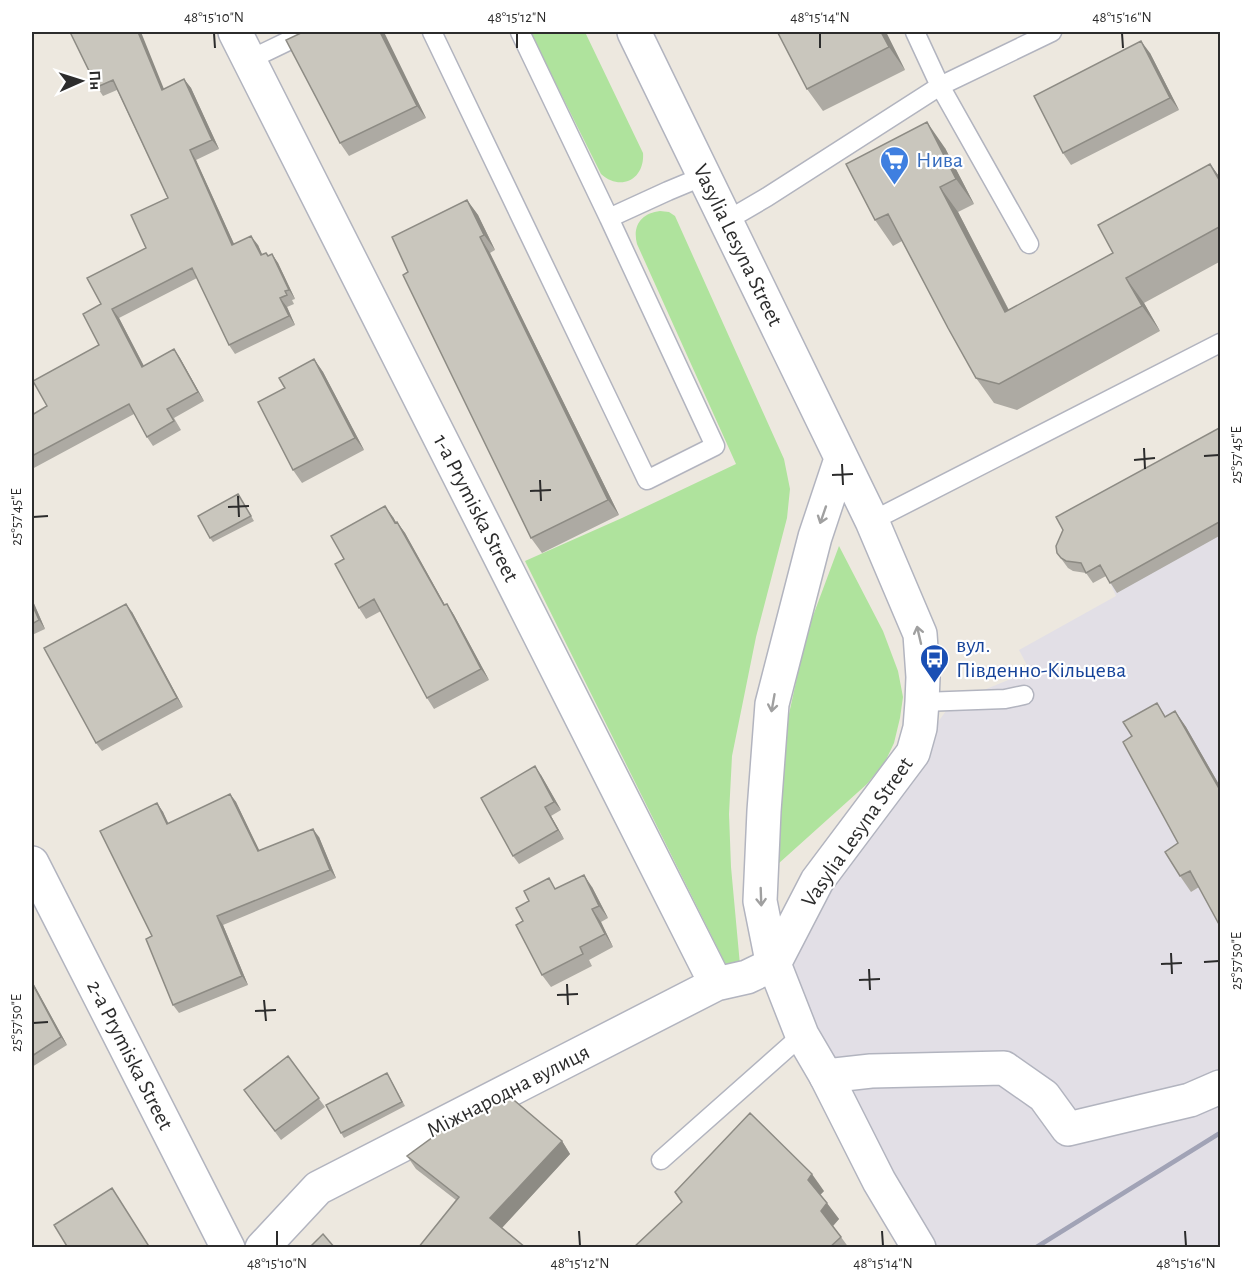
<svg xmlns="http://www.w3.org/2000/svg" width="1252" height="1279" font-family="'Alegreya Sans',sans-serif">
<rect width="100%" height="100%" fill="#ede8df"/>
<path fill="#e2dfe6" d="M1220 513V1247H930L777 965 819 882 952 703 1030 671 1019 650 1116 596 1107 576Z"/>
<path fill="#afe39d" d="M530 32H585L643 153C645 179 621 192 601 174Z
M660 211 669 212 675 216 784 459 790 489 787 518 756 637 732 756 729 814 731 867 740 965 727 967 525 561 622 518 736 464 637 244C632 225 642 213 660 211Z
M839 546 883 631 898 671 903 697 900 718 894 743 885 762 867 784 778 864 787 723 807 632Z"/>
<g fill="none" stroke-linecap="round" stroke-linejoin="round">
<defs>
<path id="service" d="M432 32 647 480 715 446 609 218 668 191 704 176
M520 32 609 218
M915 32 940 86 1029 244
M249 60 307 32
M726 221 767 197 940 86 1052 32
M872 521 1220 343
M922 702 1005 699 1024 695
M661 1160 802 1035"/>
<path id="minor" d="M235 32 716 984
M32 863 228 1248
M826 1076 871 1071 1004 1068 1044 1096 1068 1129 1190 1100 1220 1087
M262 1248 318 1188 716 984 747 977 774 964"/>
<path id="tertiary" d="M634 32 872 521 920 634 923 677 922 702 920 728 913 753 817 881 774 964
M841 459 815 537 772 704 764 811 760 901 771 956 802 1035 826 1076 879 1181 919 1248"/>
</defs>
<use href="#service" stroke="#b2b4bf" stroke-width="21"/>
<use href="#minor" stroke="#b2b4bf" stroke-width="36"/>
<use href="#tertiary" stroke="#b2b4bf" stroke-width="36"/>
<use href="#service" stroke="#fff" stroke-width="18"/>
<use href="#minor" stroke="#fff" stroke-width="33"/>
<use href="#tertiary" stroke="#fff" stroke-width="33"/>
<path stroke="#a1a3b6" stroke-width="4.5" d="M1035 1248 1220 1133"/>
</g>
<path fill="#adaaa3" d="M70 32 164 89 184 79 191 88 219 149 196 160 234 244 258 245 262 255 268 256 272 254 278 263 295 299 292 300 294 304 287 307 295 325 235 354 229 345 197 278 119 318 144 366 174 349 180 358 204 401 174 418 181 430 153 446 147 437 134 414 32 469V415L47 406 99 345 101 304 146 248 168 198 117 90 103 96 97 87Z
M780 32H886L905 70 823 111 807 89Z
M383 33 426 118 349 156 340 143Z
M1150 53 1179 110 1071 165 1063 153Z
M945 148 974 204 958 212 1009 310 1113 253 1210 164 1221 179V261L1144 303 1160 331 1017 410 994 403 976 378 902 241 893 246 875 220Z
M467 200 478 215 495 250 490 253 619 515 542 553 531 538 408 272Z
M314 359 323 372 364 450 302 483 293 470 285 388Z
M1221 427V535L1117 593 1106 576 1093 583 1086 573 1073 571 1068 568 1057 553Z
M238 494 254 521 213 542 210 538Z
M393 517 396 523 397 522 405 533 445 605 447 604 454 615 489 680 434 709 427 698 381 611 366 619 359 608 344 559Z
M32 599 45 629 32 635Z
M132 612 183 707 102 751 96 743Z
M1157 703 1166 717 1175 711 1186 727 1221 788V928L1199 887 1191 892 1180 876 1178 843 1132 736Z
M541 775 561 810 551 816 564 839 519 864 513 856Z
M230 794 236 802 259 851 319 837 336 878 223 925 248 985 179 1013 173 1005 152 936 157 803 163 812 168 824Z
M592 887 608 918 601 922 613 947 589 960 592 966 551 987 542 975 523 921 557 888Z
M32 981 67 1045 32 1067Z
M288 1056 325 1107 281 1140 244 1090Z
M390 1078 405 1106 344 1138 341 1133Z
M562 1141 570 1154 502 1228 456 1200 416 1169 407 1156Z
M824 1191 820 1195 839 1219 833 1226 849 1248H633L682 1203 675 1192Z"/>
<path fill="#8d8b84" d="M138 32H141L168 99 162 90Z
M380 32H384L426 118 417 106Z
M881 32H886L905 70 889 47Z
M1141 41 1150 53 1179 110 1170 98Z
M184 79 191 88 219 149 212 140Z
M927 122 945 148 974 204 956 179Z
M190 150 196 160 239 255 232 245Z
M1210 164 1221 179V183Z
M940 187 958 212 1023 338 1005 312Z
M467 200 478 215 495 250 484 235Z
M251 236 258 245 267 265 261 255Z
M480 237 490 253 619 515 608 500Z
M272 254 278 263 295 299 289 290Z
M1126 278 1144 303 1160 331 1142 306Z
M280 298 287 307 295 325 289 316Z
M112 309 119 318 149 376 142 367Z
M174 349 180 358 204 401 198 392Z
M314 359 323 372 364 450 355 438Z
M385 506 393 517 403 534 395 523Z
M397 522 405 533 451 616 444 605Z
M32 599 45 629 39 620 32 604Z
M126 604 132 612 183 707 177 698Z
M447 604 454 615 489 680 481 669Z
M1175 711 1186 727 1221 788V792Z
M535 766 541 775 561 810 554 802Z
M230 794 236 802 264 860 258 851Z
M157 803 163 812 173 833 167 824Z
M545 807 551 816 564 839 558 830Z
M313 829 319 837 336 878 330 870Z
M584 875 592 887 608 918 599 906Z
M592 909 601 922 613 947 605 934Z
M217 916 223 925 248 985 242 976Z
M32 981 67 1045 61 1037 32 983Z
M562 1141 570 1154 499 1231 490 1218Z
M812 1174 824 1191 819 1196 808 1180Z
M827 1203 839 1219 832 1227 821 1211Z"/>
<path fill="#c9c6bd" stroke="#8d8b84" stroke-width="1.5" d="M70 32H138L162 90 184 79 212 140 190 150 232 245 251 236 261 255 266 253 268 256 272 254 289 290 285 291 287 295 280 298 289 316 229 345 192 268 112 309 142 367 174 349 198 392 167 409 174 421 147 437 129 404 32 456V415L47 406 33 381 99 345 83 314 101 304 87 278 146 248 131 215 168 198 113 80 97 87Z
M303 32H380L417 106 340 143 286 40Z
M780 32H881L889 47 807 89 778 33Z
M1141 41 1170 98 1063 153 1034 96Z
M927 122 956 179 940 187 1005 312 1113 253 1098 225 1210 164 1221 183V226L1126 278 1142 306 999 384 976 378 948 328 888 214 875 220 846 164Z
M467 200 484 235 480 237 608 500 531 538 403 275 408 272 392 237Z
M314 359 355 438 293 470 258 402 285 388 279 378Z
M1221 427V521L1110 583 1100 565 1086 573 1081 563 1066 561 1061 558 1057 553 1056 546 1063 530 1056 517Z
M238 494 251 516 210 538 198 516Z
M385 506 395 523 397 522 444 605 447 604 481 669 427 698 374 599 359 608 335 564 344 559 331 536Z
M32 604 39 620 32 624Z
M126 604 177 698 96 743 44 648Z
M1157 703 1165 717 1175 711 1221 792V928L1190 871 1180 876 1165 852 1178 843 1123 742 1132 736 1123 722Z
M535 766 554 802 545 807 558 830 513 856 481 798Z
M230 794 258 851 313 829 330 870 217 916 242 976 173 1005 146 939 152 936 100 831 157 803 167 824Z
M584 875 599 906 592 909 605 934 580 947 583 954 542 975 516 925 523 921 516 908 529 901 524 891 549 878 555 889Z
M32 983 61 1037 32 1056Z
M288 1056 319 1098 275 1131 244 1090Z
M387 1073 402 1102 341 1133 326 1105Z
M508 1095 562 1141 490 1218 526 1248H418L459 1197 407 1156 440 1132Z
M750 1113 812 1174 808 1180 827 1203 821 1211 841 1237 829 1248H633L682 1202 675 1192Z
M112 1188 150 1248H68L54 1225Z
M323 1234 335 1248H309Z"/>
<defs><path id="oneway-shaft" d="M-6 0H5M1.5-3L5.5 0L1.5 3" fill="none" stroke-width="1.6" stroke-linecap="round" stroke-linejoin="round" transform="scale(1.5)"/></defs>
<g stroke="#a0a0a0">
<use href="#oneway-shaft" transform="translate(823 515) rotate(109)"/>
<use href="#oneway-shaft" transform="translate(919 635) rotate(-103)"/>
<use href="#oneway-shaft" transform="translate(773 703) rotate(100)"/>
<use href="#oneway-shaft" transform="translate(761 897) rotate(88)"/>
</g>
<path fill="none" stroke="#2c2c2c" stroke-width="2" d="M214 33 215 48M517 33V48M820 33V48M1122 33 1123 48M1144 448 1145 469M1204 456 1219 455M1134 460 1155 458M842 464 843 485M832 475 853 474M540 480 541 501M530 491 551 490M238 496 239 517M228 507 249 506M33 517 48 516M1171 953 1172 974M1204 962 1219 961M1161 964 1182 963M869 969 870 990M859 980 880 979M567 984 568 1005M557 995 578 994M264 1000 266 1021M255 1011 276 1010M33 1023 48 1022M277 1231V1246M579 1231 580 1246M882 1231 883 1246M1185 1231 1186 1246"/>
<defs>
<symbol id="supermarket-pin" viewBox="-11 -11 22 30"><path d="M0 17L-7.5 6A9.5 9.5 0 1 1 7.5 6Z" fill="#3f7fe0" stroke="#fff"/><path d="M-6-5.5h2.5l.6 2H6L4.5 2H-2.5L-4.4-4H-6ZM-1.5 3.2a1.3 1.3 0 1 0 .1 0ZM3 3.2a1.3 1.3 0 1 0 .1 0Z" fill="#fff"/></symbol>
<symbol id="bus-pin" viewBox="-11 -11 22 30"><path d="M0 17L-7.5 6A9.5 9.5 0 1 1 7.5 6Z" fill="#1a4fb4" stroke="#fff"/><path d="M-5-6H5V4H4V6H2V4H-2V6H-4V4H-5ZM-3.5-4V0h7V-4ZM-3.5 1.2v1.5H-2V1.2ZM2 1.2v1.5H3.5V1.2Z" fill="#fff"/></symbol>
</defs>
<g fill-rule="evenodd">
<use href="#supermarket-pin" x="878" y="144" width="33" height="45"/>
<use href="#bus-pin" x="918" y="642" width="33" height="45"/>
</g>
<g text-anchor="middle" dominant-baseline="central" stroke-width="4.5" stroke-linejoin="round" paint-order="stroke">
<g font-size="22" fill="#366cbe" stroke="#fff" text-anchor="start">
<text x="916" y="160">Нива</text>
</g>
<g font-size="22" fill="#2c2c2c" stroke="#fff">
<text transform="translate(738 245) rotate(64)">Vasylia Lesyna Street</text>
<text transform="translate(476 508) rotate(63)">1-a Prymiska Street</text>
<text transform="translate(857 832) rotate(-55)">Vasylia Lesyna Street</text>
<text transform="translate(130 1055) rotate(63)">2-a Prymiska Street</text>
<text transform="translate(508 1091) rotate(-27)">Міжнародна вулиця</text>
</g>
<g font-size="22" fill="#164399" stroke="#fff" text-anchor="start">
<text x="956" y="645">вул.<tspan x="956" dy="25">Південно-Кільцева</tspan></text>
</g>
</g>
<rect width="1252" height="1279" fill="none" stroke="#ffffff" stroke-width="66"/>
<g transform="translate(81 81) rotate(87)" stroke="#ffffff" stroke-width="4.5" paint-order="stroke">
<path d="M0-4.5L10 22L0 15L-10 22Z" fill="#2c2c2c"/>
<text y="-9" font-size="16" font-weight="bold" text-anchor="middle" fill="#2c2c2c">Пн</text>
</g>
<rect x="33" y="33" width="1186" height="1213" fill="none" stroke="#2c2c2c" stroke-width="2"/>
<g font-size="15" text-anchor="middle" fill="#2c2c2c">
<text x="214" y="22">48°15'10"N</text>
<text x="517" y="22">48°15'12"N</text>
<text x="820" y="22">48°15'14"N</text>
<text x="1122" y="22">48°15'16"N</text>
<text transform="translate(1236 455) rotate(-90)" y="5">25°57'45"E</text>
<text transform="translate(16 517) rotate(-90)" y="5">25°57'45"E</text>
<text transform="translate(1236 961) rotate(-90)" y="5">25°57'50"E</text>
<text transform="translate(16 1023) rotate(-90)" y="5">25°57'50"E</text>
<text x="277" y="1268">48°15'10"N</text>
<text x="580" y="1268">48°15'12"N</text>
<text x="883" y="1268">48°15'14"N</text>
<text x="1186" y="1268">48°15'16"N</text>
</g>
</svg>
